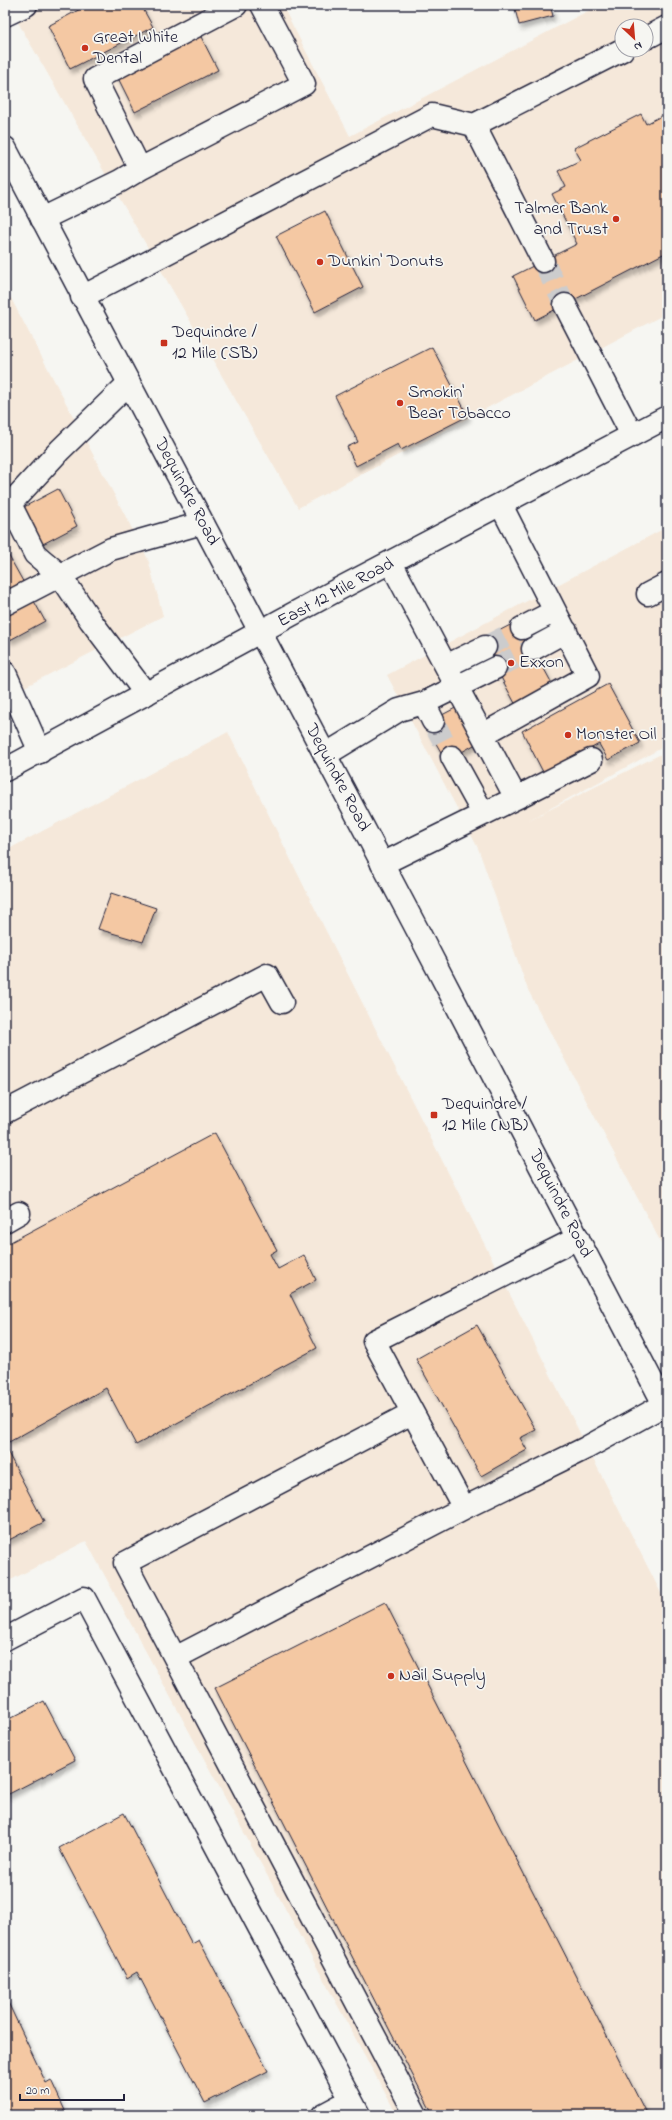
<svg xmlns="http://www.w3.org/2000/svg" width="672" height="2120" font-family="'Indie Flower',sans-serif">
<defs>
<filter id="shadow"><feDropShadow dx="2.5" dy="4.5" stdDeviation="2" flood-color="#0004"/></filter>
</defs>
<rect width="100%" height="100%" fill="#f6f6f2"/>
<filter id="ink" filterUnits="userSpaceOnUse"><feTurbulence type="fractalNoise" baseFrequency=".025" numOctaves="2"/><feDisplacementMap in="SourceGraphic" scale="8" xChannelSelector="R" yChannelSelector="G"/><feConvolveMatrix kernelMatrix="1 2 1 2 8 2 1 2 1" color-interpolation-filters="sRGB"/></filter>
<g filter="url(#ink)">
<path fill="#f5e8da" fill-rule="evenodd" d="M8 5H282L350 136 599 5H667V313L298 508ZM622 26H646V50H622Z
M5 287 148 559 163 616 5 697Z
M667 527V745L527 821 667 751V1254L528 990 478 848 387 675Z
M228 732 323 925 667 1605V2115H397L86 1541 5 1583V851Z"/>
<path fill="#f4c8a3" stroke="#22223b" filter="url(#shadow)" d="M88 5H141L153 27 70 69 48 26Z
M514 5H550L553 16 519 25Z
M198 31 218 70 135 112 116 74Z
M641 114 646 124 665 114 667 117V252L535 320 513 276 577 244 552 194 566 187 558 171 581 160 574 148Z
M325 211 363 287 315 312 276 236Z
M432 347 468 416 401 450 398 444 356 466 347 447 358 442 335 396Z
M58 489 77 526 41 545 22 508Z
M5 549 45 621 10 640 5 632Z
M518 621 555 689 518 709 481 640Z
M608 684 640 743 608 760 599 744 544 774 522 731Z
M461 705 481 741 446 761 425 724Z
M111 893 156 908 143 942 98 929Z
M215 1133 277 1250 270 1254 278 1269 304 1255 316 1280 290 1294 317 1348 136 1445 106 1388 9 1442 5 1435V1245Z
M477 1325 536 1430 520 1438 527 1450 481 1476 416 1359Z
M5 1447 44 1522 5 1542Z
M385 1602 647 2115H433L215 1688Z
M44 1701 75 1760 5 1796V1721Z
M124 1813 192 1944 199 1940 268 2071 205 2103 137 1972 127 1978 59 1848Z
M5 1996 46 2083 51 2080 67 2115H5Z"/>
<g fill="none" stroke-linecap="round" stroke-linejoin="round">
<path stroke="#cccccd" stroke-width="22" stroke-dasharray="22 11" stroke-linecap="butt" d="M543 261 565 305
M485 647 522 628
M495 668 533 649
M433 721 452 757"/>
<defs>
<path id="minor" d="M5 15 26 5
M646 38 667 27
M474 125 622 50
M140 169 95 79 236 5
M42 219 120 181 140 169 304 84 262 5
M82 297 432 115 474 125 543 261
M565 305 632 435
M129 383 60 450 10 504 35 554 60 575 91 621 146 694
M648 594 667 584
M5 604 111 549 202 523
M522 628 555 611
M533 649 566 631
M446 666 485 647
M5 673 40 752
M424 703 433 721
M484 734 588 676 501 505
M325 755 399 710 424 703 495 668
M452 757 483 813
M516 798 591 760
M382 864 516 798 391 563
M5 1112 267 975 282 1002
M5 1221 19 1213
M412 1413 125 1563 416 2115
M464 1508 374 1341 578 1238
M5 1639 84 1598 359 2115
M175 1658 464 1508 586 1448 664 1405
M323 2115 351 2100"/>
<path id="major" d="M5 148 419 933 667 1410
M5 770 337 590 667 417"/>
</defs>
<use href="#minor" stroke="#22223b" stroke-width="25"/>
<use href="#major" stroke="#22223b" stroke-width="25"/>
<use href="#minor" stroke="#f6f6f2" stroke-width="22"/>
<use href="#major" stroke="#f6f6f2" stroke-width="22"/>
</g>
</g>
<g fill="#c8321e" stroke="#f6f6f2" stroke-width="1.5">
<circle cx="85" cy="48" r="4"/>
<circle cx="616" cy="219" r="4"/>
<circle cx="320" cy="262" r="4"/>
<rect x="160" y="339" width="8" height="8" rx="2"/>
<circle cx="400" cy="403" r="4"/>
<circle cx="511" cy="663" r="4"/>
<circle cx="568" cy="735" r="4"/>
<rect x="430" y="1111" width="8" height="8" rx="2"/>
<circle cx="391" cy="1676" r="4"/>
</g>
<g text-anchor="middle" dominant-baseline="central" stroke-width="3.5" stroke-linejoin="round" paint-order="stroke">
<g font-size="18" fill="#22223b" stroke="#f6f6f2" text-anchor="start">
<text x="93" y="38">Great White<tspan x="93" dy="21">Dental</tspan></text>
<text x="608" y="209" text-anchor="end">Talmer Bank<tspan x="608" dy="21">and Trust</tspan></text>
<text x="328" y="262">Dunkin' Donuts</text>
<text x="172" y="333">Dequindre /<tspan x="172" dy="21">12 Mile (SB)</tspan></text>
<text x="408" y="393">Smokin'<tspan x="408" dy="21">Bear Tobacco</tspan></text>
<text x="519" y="663">Exxon</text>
<text x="576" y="735">Monster Oil</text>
<text x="442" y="1105">Dequindre /<tspan x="442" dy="21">12 Mile (NB)</tspan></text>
<text x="399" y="1676">Nail Supply</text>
</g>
<g font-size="18" fill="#22223b" stroke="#f6f6f2">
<text transform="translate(186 492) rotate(62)">Dequindre Road</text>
<text transform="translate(336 593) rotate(-28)">East 12 Mile Road</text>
<text transform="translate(337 778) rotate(62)">Dequindre Road</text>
<text transform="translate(560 1204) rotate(63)">Dequindre Road</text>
</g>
</g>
<rect width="672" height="2120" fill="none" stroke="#f6f6f2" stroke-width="20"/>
<rect x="10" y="10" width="652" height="2100" fill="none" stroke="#22223b" stroke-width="1.5" filter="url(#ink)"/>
<g transform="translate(634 38) rotate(154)"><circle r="19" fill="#f6f6f2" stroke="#a1a1a9"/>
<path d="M0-3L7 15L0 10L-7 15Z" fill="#c8321e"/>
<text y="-6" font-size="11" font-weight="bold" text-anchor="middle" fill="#22223b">N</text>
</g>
<path d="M20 2094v6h104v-6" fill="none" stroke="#22223b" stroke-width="2"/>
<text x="26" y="2094" font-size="12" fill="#22223b" stroke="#f6f6f2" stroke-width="3" paint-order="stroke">20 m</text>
</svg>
